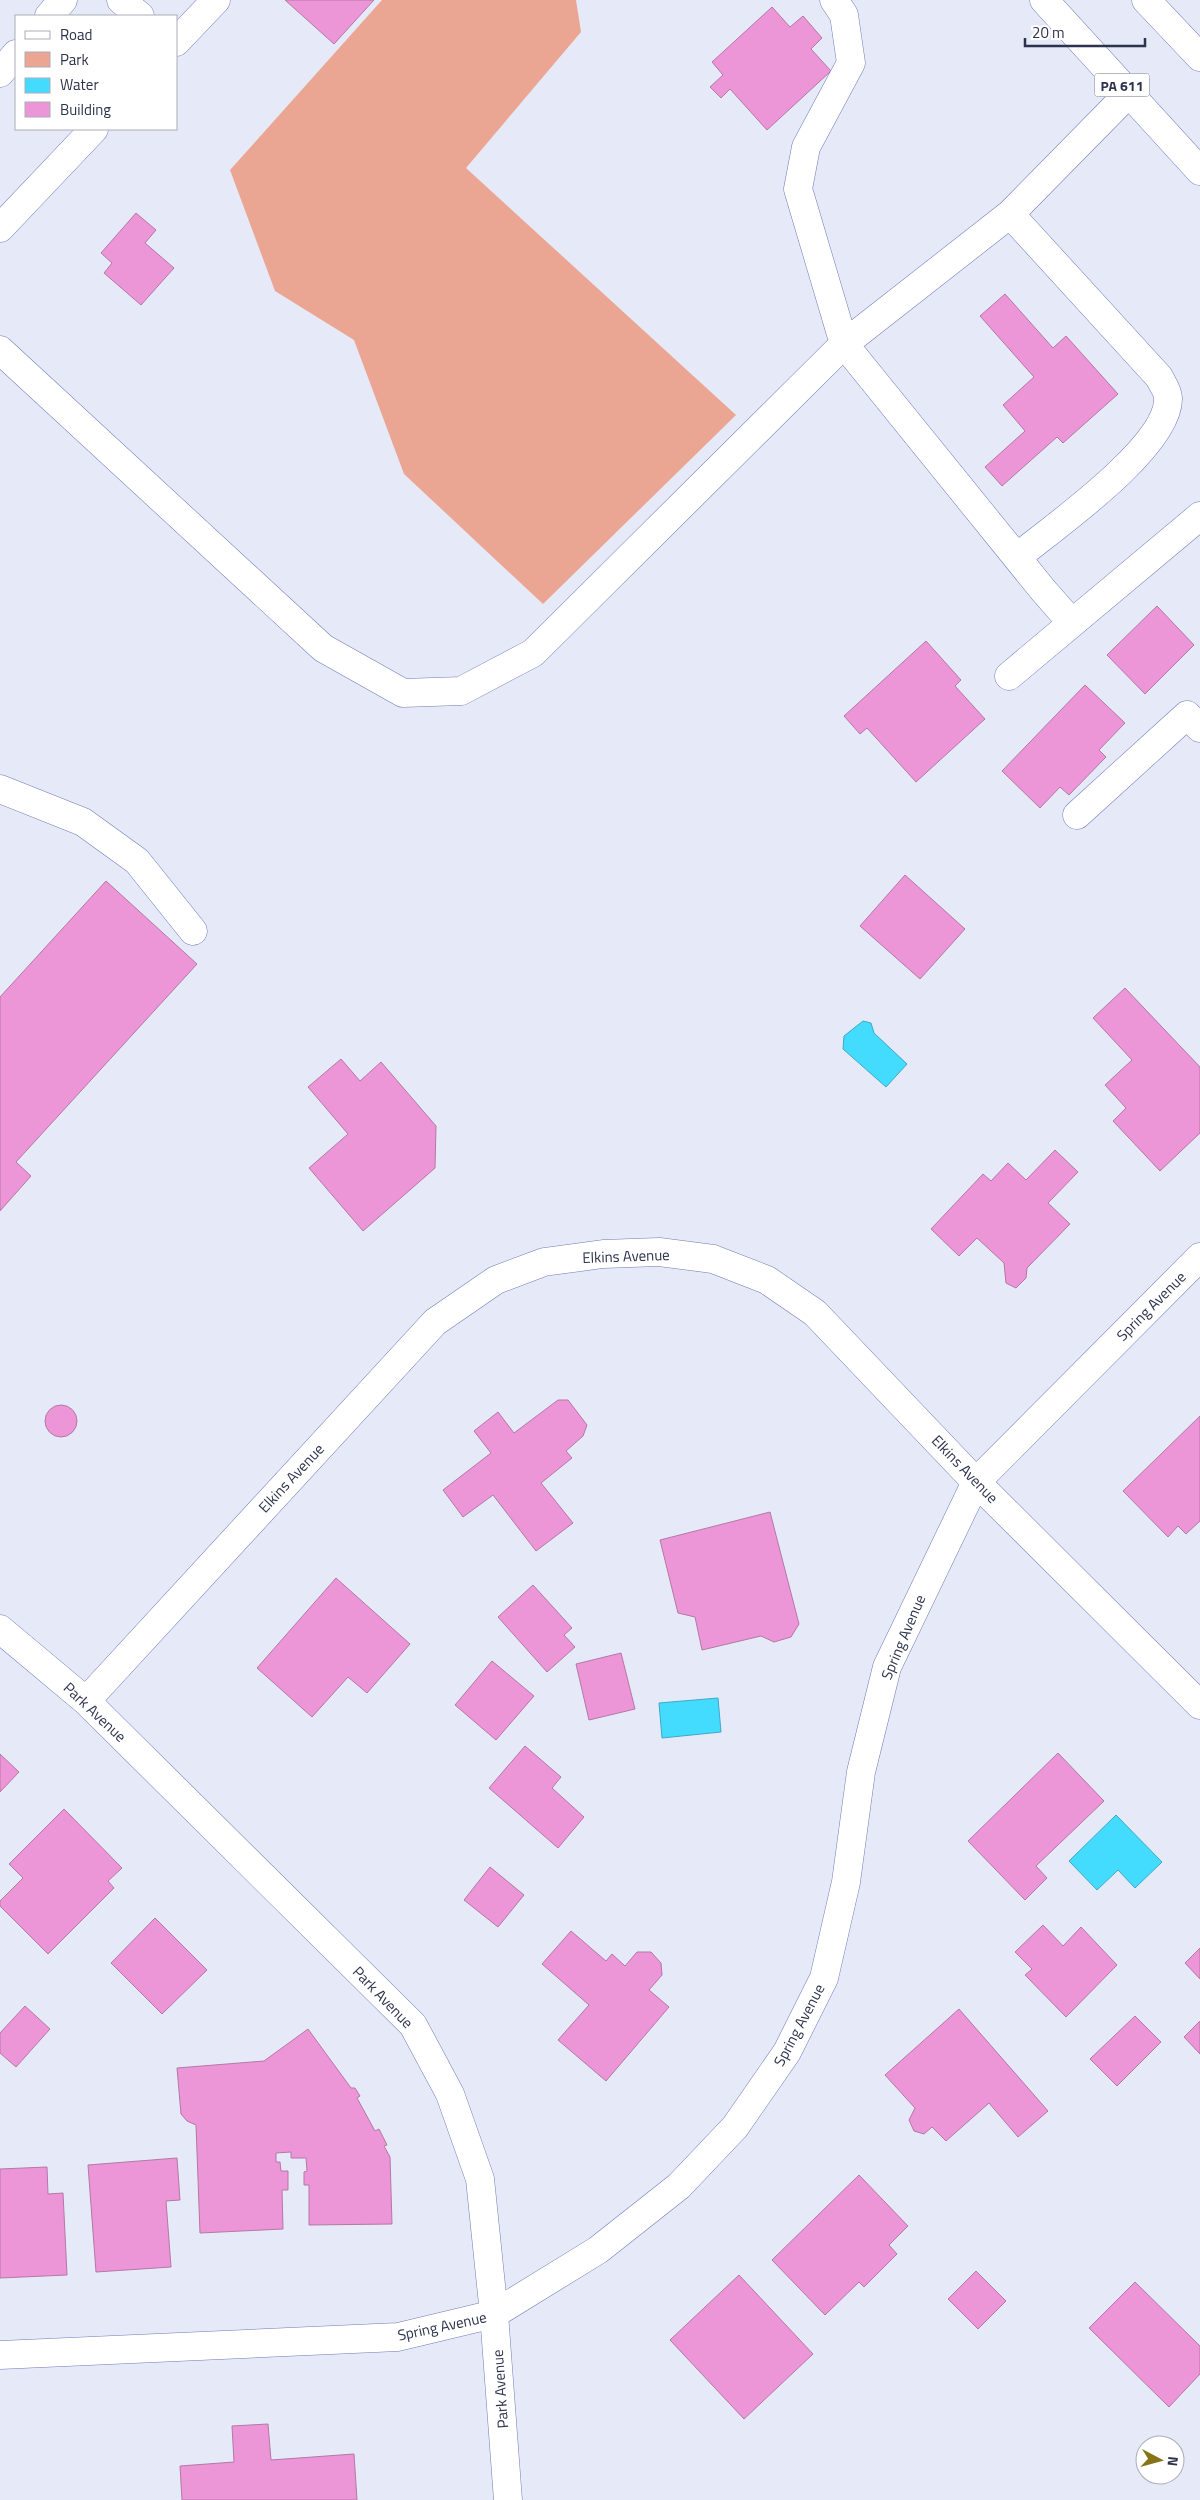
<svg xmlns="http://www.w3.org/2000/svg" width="1200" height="2500" font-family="'Titillium Web',sans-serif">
<rect width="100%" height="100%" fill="#e6e9f7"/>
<path fill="#eba693" d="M382 0H576L581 32 466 168 736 415 543 604 404 474 354 340 275 291 230 170Z"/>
<path fill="#44dcfe" stroke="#3da9c9" d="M863 1021 871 1023 874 1033 907 1064 886 1087 843 1049 844 1036Z
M718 1698 721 1732 662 1738 659 1703Z
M1116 1815 1162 1862 1135 1888 1118 1870 1097 1890 1069 1861Z"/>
<path fill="#ec96d7" stroke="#b478a4" d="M285 0H374L334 44Z
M772 7 790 27 803 16 822 38 811 49 831 71 767 130 730 89 721 98 710 87 723 75 712 62Z
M136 213 156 230 145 243 174 268 141 305 104 273 112 263 101 253Z
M1005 294 1053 348 1066 336 1118 394 1063 443 1057 437 1002 486 985 467 1025 431 1003 405 1034 377 980 316Z
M1157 606 1194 645 1145 694 1107 655Z
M926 641 961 680 955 686 985 719 916 782 867 728 860 734 844 716Z
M1085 685 1125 723 1099 750 1106 757 1069 795 1060 787 1040 808 1002 771Z
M905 875 965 929 920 979 860 926Z
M106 881 197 964 16 1162 31 1176 0 1211V997Z
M1125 988 1200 1067V1133L1160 1171 1113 1121 1126 1108 1105 1085 1132 1060 1093 1018Z
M341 1059 360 1081 381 1062 436 1126 435 1168 363 1231 309 1168 348 1134 308 1087Z
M1055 1150 1078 1172 1048 1203 1070 1224 1027 1268 1026 1278 1016 1288 1006 1283 1004 1263 977 1238 959 1256 931 1229 983 1174 991 1181 1008 1163 1026 1180Z
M558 1400H568L587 1425 583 1436 566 1451 572 1458 541 1483 573 1523 536 1551 493 1495 463 1517 443 1490 491 1453 474 1431 498 1412 514 1433Z
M45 1421a16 16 0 1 1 32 0a16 16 0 1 1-32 0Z
M1200 1416V1521L1186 1534 1178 1526 1168 1537 1123 1491Z
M770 1512 799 1624 791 1637 774 1642 761 1636 702 1650 695 1617 678 1613 660 1540Z
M336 1578 410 1644 367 1693 348 1677 312 1717 257 1668Z
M533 1585 572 1628 564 1635 575 1647 547 1672 498 1617Z
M621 1653 635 1709 589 1720 576 1664Z
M492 1661 534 1696 496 1740 455 1705Z
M525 1746 561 1777 552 1788 584 1817 558 1848 489 1788Z
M1058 1753 1104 1801 1036 1866 1047 1878 1025 1900 968 1841Z
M0 1754 19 1772 0 1792Z
M64 1809 122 1868 108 1881 114 1888 48 1954 0 1906V1901L23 1878 9 1864Z
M490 1867 524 1895 498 1927 464 1900Z
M155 1918 207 1970 162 2014 111 1963Z
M1043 1925 1063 1946 1081 1927 1117 1965 1066 2017 1025 1975 1032 1969 1015 1952Z
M571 1931 606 1961 612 1954 625 1966 637 1952H651L661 1963 662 1975 649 1990 669 2007 606 2081 558 2040 589 2005 542 1964Z
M1200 1948V1979L1185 1963Z
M25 2006 50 2029 16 2067 0 2053V2033Z
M959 2009 1048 2111 1018 2137 989 2103 946 2141 932 2127 924 2134 914 2131 909 2120 915 2108 885 2075Z
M1135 2016 1161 2042 1117 2086 1090 2059Z
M1200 2021V2054L1184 2037Z
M308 2029 351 2088H355L360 2096 357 2098 375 2131 379 2129 387 2145 384 2146 390 2157 392 2224 309 2225V2185H304V2172L307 2171 306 2158H291V2152L276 2153V2162H280L281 2171H288V2190H282L283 2229 200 2233 196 2125 187 2121 181 2114 177 2068 264 2061Z
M177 2158 180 2200 166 2201 171 2267 96 2272 88 2165Z
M47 2167 48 2194 63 2193 67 2275 0 2278V2169Z
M859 2175 908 2226 889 2245 897 2254 864 2287 859 2282 825 2315 772 2260Z
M976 2271 1006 2301 978 2329 948 2299Z
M739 2275 813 2354 744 2419 670 2340Z
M1135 2282 1200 2346V2374L1169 2407 1089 2328Z
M268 2424 271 2460 354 2454 357 2500H182L180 2466 234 2462 232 2426Z"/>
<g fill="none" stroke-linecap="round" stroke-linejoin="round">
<defs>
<path id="minor" d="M121 0 140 16
M49 16 63 0
M176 42 216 0
M0 73 16 54
M1010 214 844 344 1043 590 1072 623
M0 228 94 129
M0 350 323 648 403 693 461 691 533 653 844 344 798 189 806 147 851 63 844 15 834 0
M1017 557C1053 528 1170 446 1168 398 1168 391 1162 383 1159 377L1010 214 1129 93
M1009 676 1200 516
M0 789 83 822 137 861 193 931
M1077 815 1187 715 1200 728
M0 1629 86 1701 413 2025 450 2094 480 2179 494 2314 508 2500
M86 1701 435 1322 496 1280 544 1262 603 1254 659 1252 713 1259 767 1280 815 1313 976 1482 1200 1705
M0 2355 398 2337 494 2314 598 2250 679 2186 735 2127 787 2052 824 1978 846 1882 861 1772 887 1667 976 1482 1200 1257"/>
<path id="highway" d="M1044 0 1200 171
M1146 0 1200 57"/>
</defs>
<use href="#minor" stroke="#717bb8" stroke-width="29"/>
<use href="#highway" stroke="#717bb8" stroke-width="29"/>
<use href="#minor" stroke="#fff" stroke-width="28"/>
<use href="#highway" stroke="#fff" stroke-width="28"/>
</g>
<g text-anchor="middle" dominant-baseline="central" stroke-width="4" stroke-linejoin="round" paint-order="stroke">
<rect fill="#fff" stroke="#6d7082" stroke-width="1" x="1094.5" y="73.5" width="55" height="23" rx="4"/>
<g font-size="14" font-weight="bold" fill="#2e334d">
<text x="1122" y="85">PA 611</text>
</g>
<g font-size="15" fill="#2e334d" stroke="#fff">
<text transform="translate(626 1256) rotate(-2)">Elkins Avenue</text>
<text transform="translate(1151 1306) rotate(-45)">Spring Avenue</text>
<text transform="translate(965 1469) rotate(46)">Elkins Avenue</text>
<text transform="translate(291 1478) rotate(-47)">Elkins Avenue</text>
<text transform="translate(903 1637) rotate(-67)">Spring Avenue</text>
<text transform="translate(95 1712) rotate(43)">Park Avenue</text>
<text transform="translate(383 1997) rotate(46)">Park Avenue</text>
<text transform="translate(799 2025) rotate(-62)">Spring Avenue</text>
<text transform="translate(442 2326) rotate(-12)">Spring Avenue</text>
<text transform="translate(500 2389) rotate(-94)">Park Avenue</text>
</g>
</g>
<rect x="15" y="15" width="162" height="115" fill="#ffffff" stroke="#abadb8"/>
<rect x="25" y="31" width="25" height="8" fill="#ffffff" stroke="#abadb8"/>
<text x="60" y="40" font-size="15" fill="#2e334d">Road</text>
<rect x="25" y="52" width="25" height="15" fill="#eba693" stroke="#abadb8"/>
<text x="60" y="65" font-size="15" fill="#2e334d">Park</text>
<rect x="25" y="78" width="25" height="15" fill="#44dcfe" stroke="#abadb8"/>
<text x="60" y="90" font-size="15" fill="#2e334d">Water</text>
<rect x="25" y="102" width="25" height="15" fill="#ec96d7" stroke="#abadb8"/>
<text x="60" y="115" font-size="15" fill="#2e334d">Building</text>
<g transform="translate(1160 2460) rotate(96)"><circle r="24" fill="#ffffff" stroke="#abadb8"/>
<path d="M0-4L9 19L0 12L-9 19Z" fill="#867315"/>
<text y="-8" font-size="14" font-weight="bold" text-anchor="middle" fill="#2e334d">N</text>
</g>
<path d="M1025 38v8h120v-8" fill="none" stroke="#2e334d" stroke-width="2.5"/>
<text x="1032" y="38" font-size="15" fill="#2e334d" stroke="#ffffff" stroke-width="4" paint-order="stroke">20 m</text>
</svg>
